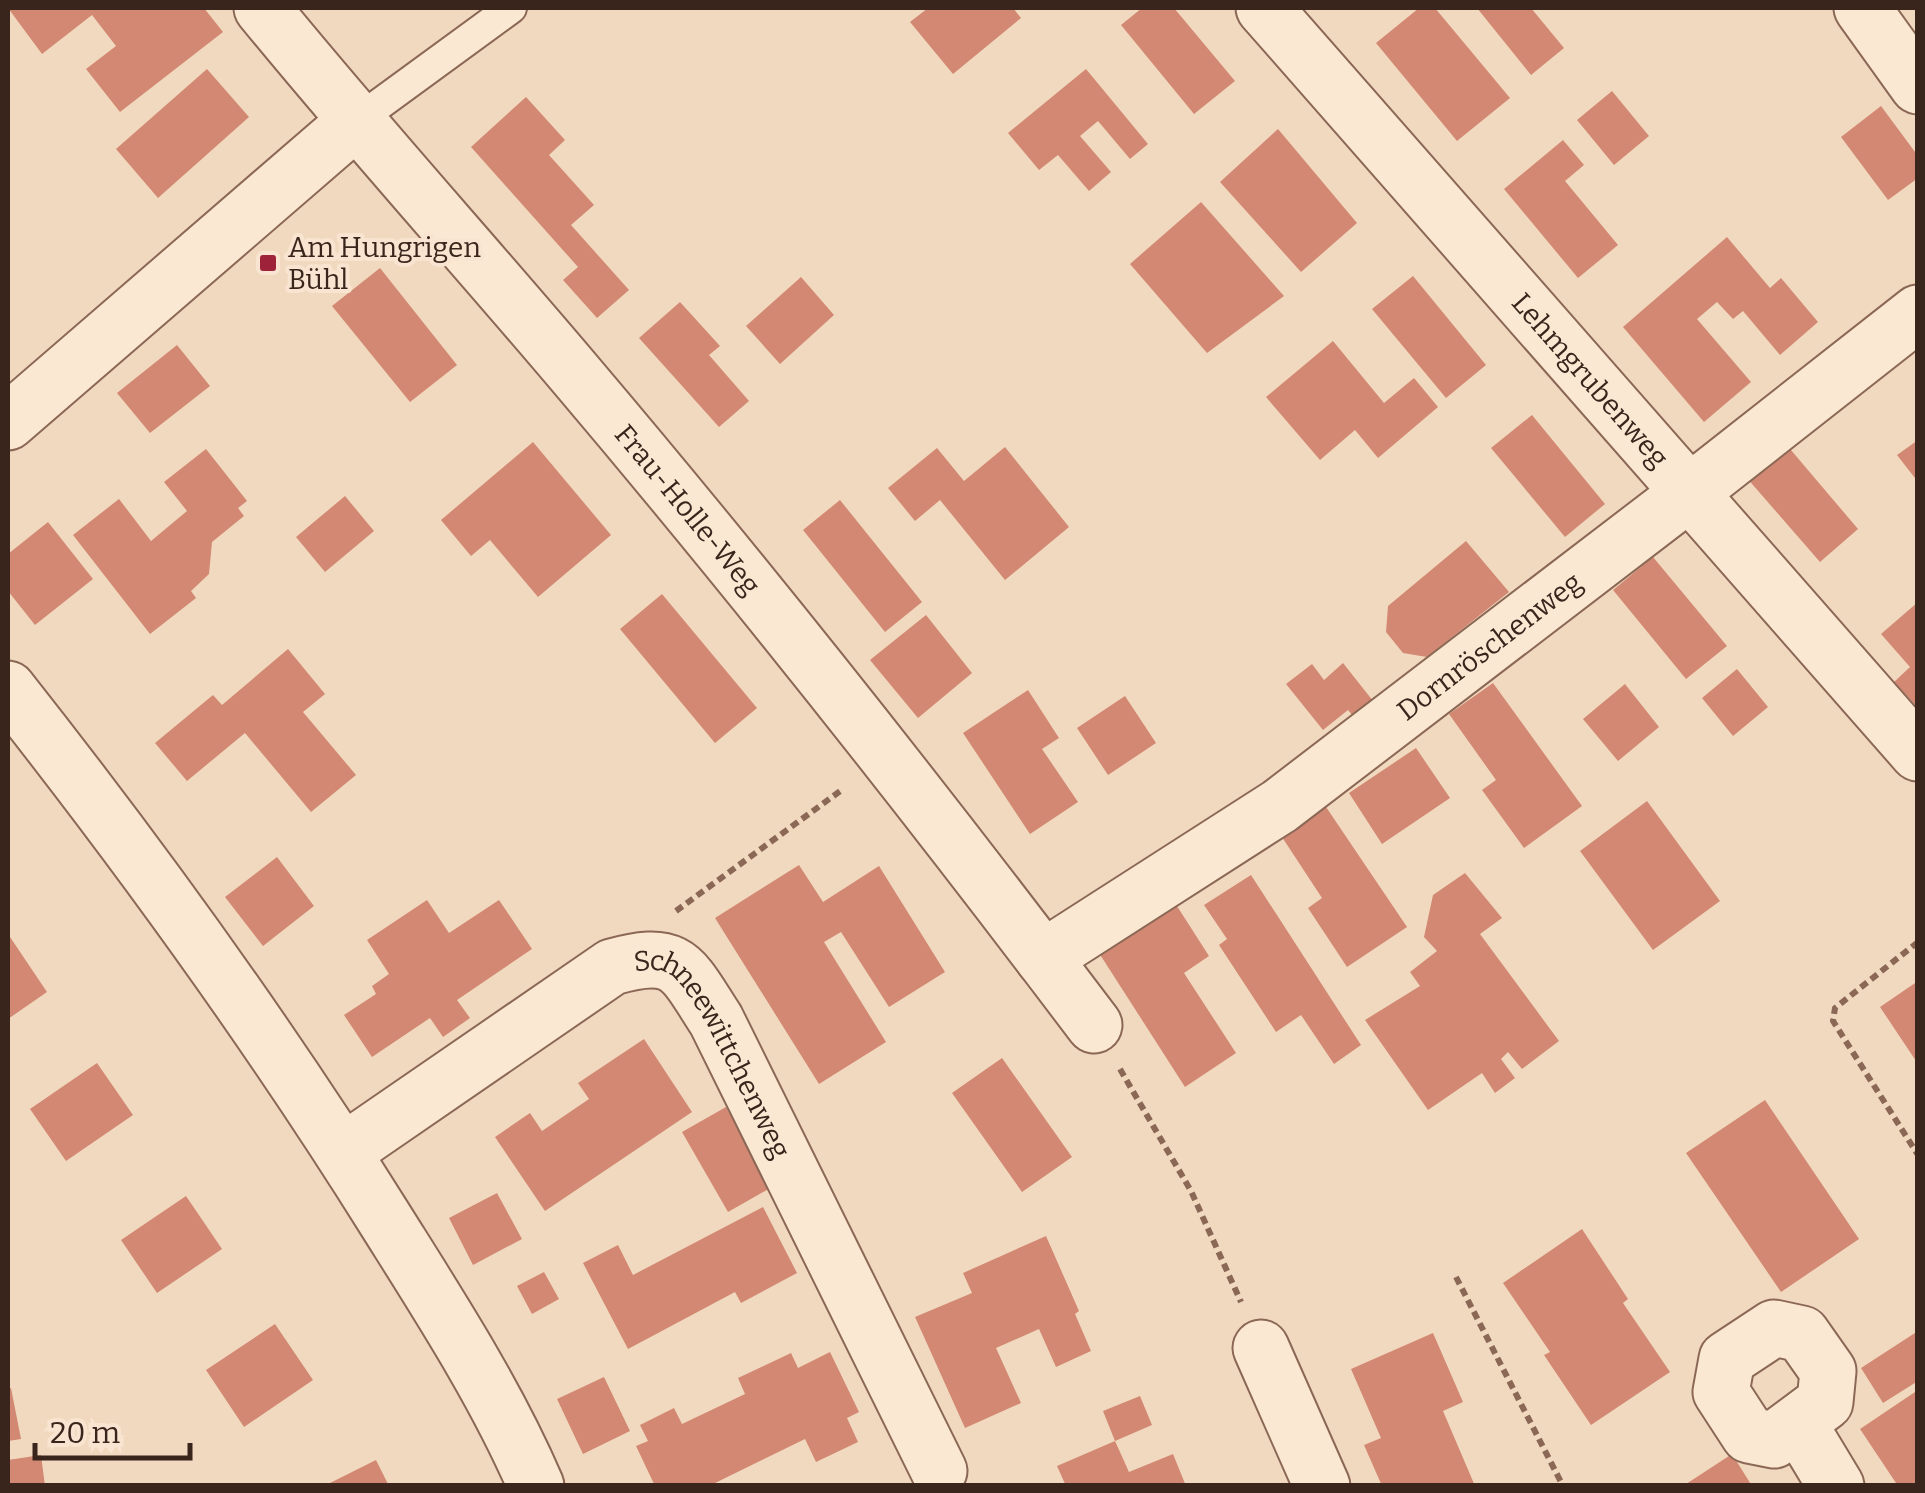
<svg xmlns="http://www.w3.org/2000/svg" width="1925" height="1493" font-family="Bitter,serif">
<rect width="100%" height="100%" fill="#f1d9bf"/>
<path fill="#d28872" d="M8 8H204L223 32 120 112 86 69 116 46 92 15 42 54Z
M928 8H1013L1021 18 953 74 910 22Z
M1142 8H1174L1235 81 1194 114 1121 25Z
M1419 8H1435L1510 98 1457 141 1376 43Z
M1477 8H1531L1564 48 1531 75Z
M207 69 249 117 158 198 116 149Z
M1086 69 1148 144 1130 159 1098 121 1080 136 1111 172 1089 191 1058 155 1039 170 1008 133Z
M1612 91 1649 136 1614 165 1577 120Z
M526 97 565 140 549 155 594 205 571 225 629 290 597 318 563 280 578 267 471 147Z
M1881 106 1918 156V178L1888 200 1841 137Z
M1278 129 1357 223 1301 272 1220 182Z
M1563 140 1584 165 1565 181 1618 245 1578 278 1504 189Z
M1201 202 1284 296 1207 353 1130 264Z
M1727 237 1770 288 1781 278 1818 322 1780 355 1743 311 1733 319 1717 302 1697 319 1751 382 1704 422 1623 327Z
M380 268 457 365 410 402 332 306Z
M1413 276 1486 365 1446 398 1372 309Z
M801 277 834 315 780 364 746 326Z
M680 302 720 346 709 355 749 401 719 427 639 338Z
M1333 341 1384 403 1414 378 1438 407 1378 458 1355 430 1320 460 1266 397Z
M177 345 210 386 150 433 117 393Z
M1532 415 1605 504 1565 537 1491 448Z
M1918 440V482L1897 455Z
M533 442 611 535 538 597 490 540 471 556 441 520Z
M1785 443 1858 529 1820 562 1746 477Z
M1005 447 1069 527 1005 580 940 500 915 521 888 488 937 448 964 481Z
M206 449 247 501 238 508 244 516 212 542 209 574 191 591 196 598 150 634 73 535 119 499 151 541 187 511 164 482Z
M345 496 374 531 325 572 296 537Z
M840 500 922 602 885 632 803 530Z
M48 522 93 579 35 625 8 591V554Z
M1466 541 1509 592 1427 657 1403 653 1386 632 1388 606Z
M1653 557 1727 646 1686 679 1613 590Z
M662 594 757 708 715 743 620 629Z
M1918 602V708L1894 682 1910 667 1881 634Z
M926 615 972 673 918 718 870 660Z
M288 649 325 694 303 712 356 775 311 812 245 733 187 781 155 743 213 695 222 705Z
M1343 663 1377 706 1357 721 1348 710 1323 730 1286 684 1312 664 1324 680Z
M1737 669 1768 707 1733 736 1702 698Z
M1493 683 1582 806 1524 848 1482 790 1496 780 1449 714Z
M1625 684 1659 727 1618 761 1583 719Z
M1028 690 1059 738 1042 749 1078 802 1030 834 963 733Z
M1125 696 1156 743 1108 775 1077 728Z
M1416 748 1450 798 1382 844 1349 793Z
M1322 801 1407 927 1347 967 1308 908 1322 898 1278 831Z
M1647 801 1720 901 1653 950 1580 851Z
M277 857 314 906 263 946 225 897Z
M799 865 823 902 879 866 945 972 889 1007 841 932 824 942 886 1042 819 1084 715 918Z
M1465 873 1502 918 1480 934 1559 1041 1522 1069 1508 1052 1501 1059 1515 1078 1495 1093 1482 1073 1428 1110 1365 1020 1420 986 1410 972 1437 951 1424 937 1433 895Z
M1251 875 1361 1045 1334 1064 1301 1015 1276 1032 1219 945 1227 939 1204 905Z
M427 900 449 933 499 900 532 949 457 1000 470 1018 443 1037 430 1018 372 1057 344 1015 376 994 372 986 389 974 367 940Z
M1175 903 1209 956 1184 973 1236 1053 1185 1087 1099 953Z
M8 934 47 992 8 1019Z
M1918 981V1064L1880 1007Z
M644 1039 692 1112 545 1211 495 1137 530 1113 542 1131 589 1099 578 1083Z
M1002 1058 1072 1157 1022 1192 952 1093Z
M97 1063 133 1115 66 1161 30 1109Z
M1765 1100 1859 1239 1781 1292 1686 1153Z
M726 1107 772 1187 728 1212 682 1132Z
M497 1193 522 1239 473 1265 449 1218Z
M186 1196 222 1249 157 1293 121 1240Z
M763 1207 797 1273 741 1303 735 1292 628 1349 583 1263 618 1245 633 1275Z
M1582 1229 1628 1299 1623 1303 1670 1372 1591 1425 1544 1355 1550 1352 1503 1283Z
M1046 1236 1079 1311 1075 1314 1091 1351 1056 1367 1039 1329 996 1348 1021 1403 965 1428 915 1317 972 1293 963 1273Z
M544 1272 559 1299 532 1314 517 1286Z
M275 1324 313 1380 244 1427 206 1370Z
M1918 1331V1381L1883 1403 1861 1368Z
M1433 1333 1463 1402 1443 1411 1475 1486H1382L1364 1445 1381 1438 1351 1369Z
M830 1352 859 1412 847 1418 858 1442 816 1462 805 1439 709 1486H655L636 1446 648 1441 640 1425 674 1408 682 1424 745 1394 738 1378 791 1353 798 1368Z
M604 1377 630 1431 583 1454 557 1399Z
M11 1388 21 1439 8 1441V1389Z
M1918 1390V1486H1898L1860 1429Z
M1140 1396 1152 1425 1115 1441 1103 1411Z
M1115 1441 1129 1472 1173 1454 1186 1486H1066L1057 1466Z
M1732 1454 1752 1486H1683Z
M41 1455 45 1486H8V1460Z
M376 1460 389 1486H324Z"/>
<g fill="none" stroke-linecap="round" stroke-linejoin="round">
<defs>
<path id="service" d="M355 122 511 8"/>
<g id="minor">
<path id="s1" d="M262 8C364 133 472 252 576 375 755 586 927 804 1094 1025"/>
<path id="s2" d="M1264 8 1918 753"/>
<path d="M1862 8 1918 86"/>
<path d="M8 422 355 122"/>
<path d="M8 689C143 860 271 1037 386 1221 440 1307 496 1393 536 1486"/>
<path id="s3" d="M1043 958 1280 806 1689 493 1918 313"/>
<path id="s4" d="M343 1152 612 967C679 948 682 968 716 1020L939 1471"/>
<path d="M1774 1328 1802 1334 1828 1371 1825 1402 1774 1440 1749 1435 1721 1392 1727 1359Z"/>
<path d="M1261 1348 1322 1486"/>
<path d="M1798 1423 1836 1486"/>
</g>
</defs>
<use href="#service" stroke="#8b6856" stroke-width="34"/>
<use href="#minor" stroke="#8b6856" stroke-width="59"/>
<path stroke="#8b6856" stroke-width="6" stroke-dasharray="8 5" stroke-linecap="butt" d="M676 911 843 789
M1918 942 1835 1008 1833 1021 1918 1155
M1120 1069 1191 1191 1241 1302
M1456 1277 1563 1486"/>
<use href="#service" stroke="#fbe8d3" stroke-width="30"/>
<use href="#minor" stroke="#fbe8d3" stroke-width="55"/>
</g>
<rect fill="#9f223b" stroke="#f8e4d0" stroke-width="4" x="258" y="253" width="20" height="20" rx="5"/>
<g text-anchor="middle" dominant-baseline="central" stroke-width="8" stroke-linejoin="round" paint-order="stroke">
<g font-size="28" fill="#3a251c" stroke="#f8e4d0" text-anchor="start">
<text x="288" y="247">Am Hungrigen<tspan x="288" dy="32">Bühl</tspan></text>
</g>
<g font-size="28" fill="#3a251c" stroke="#f8e4d0">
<text stroke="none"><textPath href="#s2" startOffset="495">Lehmgrubenweg</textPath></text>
<text stroke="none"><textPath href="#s1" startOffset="658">Frau-Holle-Weg</textPath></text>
<text stroke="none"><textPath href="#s3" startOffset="545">Dornröschenweg</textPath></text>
<text stroke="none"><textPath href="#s4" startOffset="480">Schneewittchenweg</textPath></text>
</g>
</g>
<rect width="1925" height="1493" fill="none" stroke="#3a251c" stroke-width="20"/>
<path d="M35 1443v15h155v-15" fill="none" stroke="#3a251c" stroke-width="5"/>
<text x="50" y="1443" font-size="30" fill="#3a251c" stroke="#f8e4d0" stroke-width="8" paint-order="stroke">20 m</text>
</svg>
